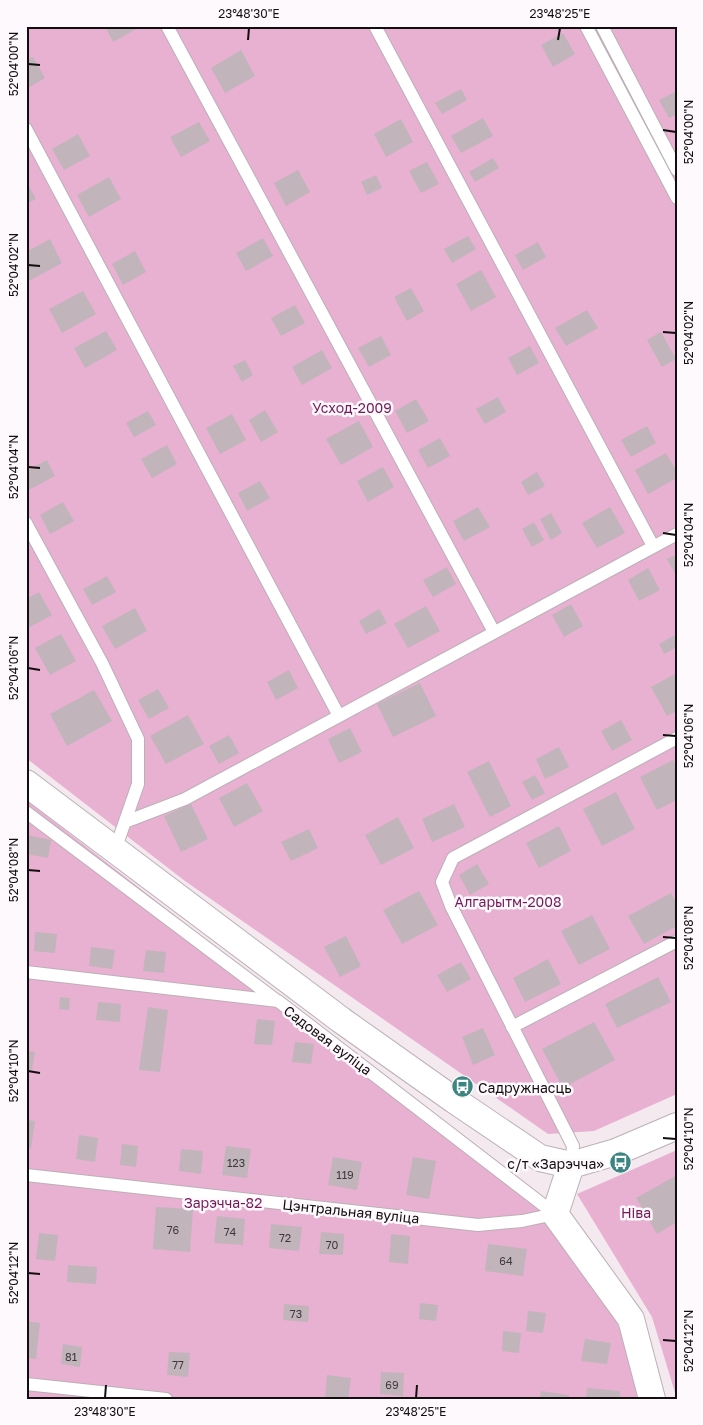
<svg xmlns="http://www.w3.org/2000/svg" width="703" height="1425" font-family="'Golos Text',sans-serif">
<rect width="100%" height="100%" fill="#f5e9f0"/>
<path fill="#e8b0d1" d="M26 26H677V1094L594 1131 548 1134 185 881 26 758Z
M26 800 520 1183 585 1268 626 1339 638 1399H26Z
M677 1150V1399L652 1317 577 1194Z"/>
<path fill="#c1b5bb" d="M105 26H141L113 42Z
M563 33 575 54 553 67 541 45Z
M241 50 255 76 225 93 211 68Z
M33 57 45 78 26 89V60Z
M461 89 467 100 442 114 435 103Z
M677 91V114L669 118 659 100Z
M483 118 493 136 461 153 451 136Z
M401 119 413 142 386 157 374 134Z
M199 122 210 141 181 157 170 137Z
M78 134 90 156 64 170 52 149Z
M493 158 499 168 475 182 469 172Z
M427 162 439 184 421 193 409 171Z
M298 170 310 192 286 206 274 183Z
M376 175 382 188 367 195 361 182Z
M109 177 121 199 89 217 77 195Z
M26 181 36 199 26 204Z
M468 236 476 249 452 263 444 249Z
M263 238 273 256 246 271 236 253Z
M50 239 62 263 27 282 26 252Z
M538 242 546 257 523 270 515 255Z
M135 251 146 272 123 285 112 264Z
M481 270 496 297 471 311 456 284Z
M411 288 424 311 407 321 394 297Z
M83 291 96 314 62 333 49 309Z
M295 305 305 323 281 336 271 318Z
M587 310 598 328 566 346 555 328Z
M106 331 117 350 85 368 74 348Z
M661 332 676 359 662 367 647 340Z
M381 336 391 355 369 367 358 348Z
M530 346 539 363 517 375 508 358Z
M322 350 332 368 302 385 292 367Z
M245 360 253 375 242 382 233 366Z
M498 397 506 412 485 424 476 409Z
M416 399 429 421 407 433 395 411Z
M265 410 278 432 261 442 249 420Z
M148 411 156 425 134 437 126 423Z
M232 414 246 440 220 454 206 428Z
M359 421 373 447 341 465 326 439Z
M647 426 656 443 631 457 621 440Z
M440 438 450 456 428 468 418 450Z
M167 445 177 464 152 478 141 459Z
M666 453 677 472V478L648 494 635 470Z
M47 460 55 476 27 491 26 471Z
M383 467 394 487 368 502 357 481Z
M537 472 545 486 528 495 521 482Z
M260 481 270 498 247 511 238 493Z
M63 502 74 521 50 534 40 515Z
M478 507 490 527 464 541 453 521Z
M610 507 625 533 597 548 582 523Z
M551 513 562 533 551 540 540 519Z
M534 522 544 540 532 547 522 529Z
M677 554V577L667 559Z
M447 567 456 584 433 597 423 580Z
M648 568 660 590 639 601 628 580Z
M107 576 116 592 92 605 83 589Z
M39 592 52 615 26 629V599Z
M571 604 583 626 564 637 552 615Z
M426 606 440 631 408 648 394 624Z
M135 608 147 631 115 649 102 626Z
M379 609 387 623 366 634 359 621Z
M61 634 76 661 50 675 35 648Z
M677 634V647L664 654 659 644Z
M289 670 298 688 276 700 267 682Z
M677 673V711L667 716 651 687Z
M420 683 436 716 393 737 377 704Z
M158 689 169 708 149 719 138 700Z
M94 690 112 721 67 746 50 714Z
M188 715 204 744 166 764 150 736Z
M621 720 632 740 612 751 601 731Z
M350 728 362 752 339 763 328 739Z
M229 735 239 753 219 764 209 746Z
M559 747 569 767 545 779 536 759Z
M673 760 677 766V800L657 810 640 777Z
M489 761 511 806 490 817 467 772Z
M535 775 545 793 532 800 522 782Z
M247 783 263 811 234 827 219 798Z
M616 792 635 829 602 846 583 809Z
M191 804 208 839 181 852 164 816Z
M454 804 465 827 432 842 422 819Z
M398 817 414 848 381 865 365 835Z
M559 826 571 851 539 868 526 843Z
M309 829 318 848 291 861 281 842Z
M28 835 51 840 48 858 26 854Z
M477 864 489 884 470 895 459 875Z
M419 891 438 925 402 944 383 910Z
M671 893 677 904V926L644 944 628 916Z
M592 915 610 949 579 965 561 931Z
M35 932 57 934 55 953 34 951Z
M346 936 361 966 340 977 324 947Z
M91 947 115 950 112 969 89 966Z
M146 950 166 952 164 973 143 971Z
M548 959 561 984 525 1002 513 978Z
M461 962 471 979 447 992 437 975Z
M658 977 671 1002 617 1028 605 1004Z
M60 997 70 998 69 1010 59 1009Z
M98 1002 121 1004 120 1022 96 1020Z
M148 1007 168 1010 160 1072 139 1070Z
M257 1019 275 1021 272 1045 254 1044Z
M594 1022 615 1060 563 1088 542 1049Z
M483 1028 495 1055 473 1065 462 1037Z
M295 1042 314 1044 311 1064 292 1062Z
M26 1051 35 1052 32 1070 26 1069Z
M26 1120 35 1121 31 1148 26 1147Z
M79 1135 98 1138 95 1162 76 1159Z
M122 1144 138 1146 136 1167 120 1165Z
M226 1146 251 1149 247 1178 222 1175Z
M181 1149 203 1151 201 1174 179 1171Z
M333 1157 362 1162 357 1190 328 1185Z
M413 1157 436 1161 429 1199 406 1195Z
M677 1175V1222L657 1234 636 1198Z
M156 1207 193 1209 190 1252 153 1249Z
M217 1216 245 1219 243 1245 214 1243Z
M271 1224 302 1227 299 1251 269 1248Z
M321 1232 344 1234 343 1255 319 1254Z
M39 1233 58 1235 55 1261 36 1259Z
M391 1234 410 1236 408 1264 389 1262Z
M488 1244 527 1249 523 1276 485 1271Z
M68 1265 97 1267 96 1284 67 1282Z
M420 1303 438 1305 436 1321 419 1319Z
M284 1304 309 1306 308 1322 283 1320Z
M528 1311 546 1313 543 1333 526 1331Z
M26 1321 40 1323 36 1359 26 1358Z
M503 1331 521 1333 519 1353 502 1351Z
M585 1339 611 1343 607 1364 581 1361Z
M63 1344 82 1347 80 1367 61 1364Z
M169 1352 190 1353 188 1377 167 1375Z
M381 1372 404 1373 403 1396 380 1394Z
M327 1375 351 1378 348 1399H325Z
M587 1388 620 1391V1399H586Z
M541 1391 569 1395V1399H540Z"/>
<g fill="none" stroke-linecap="round" stroke-linejoin="round">
<defs>
<path id="lane" d="M167 26 494 632
M375 26 653 546
M586 26 677 198
M602 26 677 170
M26 129 339 716
M26 523 102 663 138 739V784L115 850
M26 812 276 1000
M125 822 185 799 677 534
M26 972 278 1001 555 1214
M512 1027 677 941
M571 1165 573 1146 451 906 442 882 453 858 677 738
M26 1175 478 1225 522 1221 555 1214
M26 1384 166 1399"/>
<path id="street" d="M26 783 341 1020 454 1100 540 1158 571 1165 616 1152 677 1126
M571 1165 555 1214 631 1319 652 1399"/>
</defs>
<use href="#lane" stroke="#bcb0b7" stroke-width="14"/>
<use href="#street" stroke="#bcb0b7" stroke-width="28"/>
<use href="#lane" stroke="#fff" stroke-width="12"/>
<use href="#street" stroke="#fff" stroke-width="26"/>
</g>
<path fill="none" stroke="#130f11" stroke-width="2" d="M248 40 249 28M558 40 560 28M28 64 40 65M663 130 676 132M28 265 40 266M663 332 676 333M28 467 40 468M663 533 676 535M28 668 40 670M663 735 676 736M28 870 40 871M663 937 676 938M28 1071 40 1073M663 1138 676 1139M28 1273 40 1274M663 1340 676 1341M105 1398 106 1385M416 1398 417 1385"/>
<defs>
<symbol id="bus-disc" viewBox="-11 -11 22 22"><circle r="9.5" fill="#3d8582" stroke="#fef9fc"/><path d="M-5-6H5V4H4V6H2V4H-2V6H-4V4H-5ZM-3.5-4V0h7V-4ZM-3.5 1.2v1.5H-2V1.2ZM2 1.2v1.5H3.5V1.2Z" fill="#fff"/></symbol>
</defs>
<g fill-rule="evenodd">
<use href="#bus-disc" x="450" y="1074" width="25" height="25"/>
<use href="#bus-disc" x="608" y="1150" width="25" height="25"/>
</g>
<g text-anchor="middle" dominant-baseline="central" stroke-width="5" stroke-linejoin="round" paint-order="stroke">
<g font-size="11" fill="#3e383c">
<text x="236" y="1162">123</text>
<text x="345" y="1174">119</text>
<text x="173" y="1229">76</text>
<text x="230" y="1231">74</text>
<text x="285" y="1237">72</text>
<text x="332" y="1244">70</text>
<text x="506" y="1260">64</text>
<text x="296" y="1313">73</text>
<text x="71" y="1356">81</text>
<text x="178" y="1364">77</text>
<text x="392" y="1384">69</text>
</g>
<g font-size="14" fill="#741958" stroke="#fef9fc">
<text x="352" y="407">Усход-2009</text>
<text x="508" y="901">Алгарытм-2008</text>
<text x="223" y="1202">Зарэчча-82</text>
<text x="636" y="1212">Ніва</text>
</g>
<g font-size="14" fill="#130f11" stroke="#fef9fc">
<text transform="translate(328 1040) rotate(37)">Садовая вуліца</text>
<text transform="translate(351 1211) rotate(6)">Цэнтральная вуліца</text>
</g>
<g font-size="14" fill="#130f11" stroke="#fef9fc" text-anchor="start">
<text x="478" y="1087">Садружнасць</text>
<text x="604" y="1163" text-anchor="end">с/т «Зарэчча»</text>
</g>
</g>
<rect width="703" height="1425" fill="none" stroke="#fef9fc" stroke-width="55"/>
<rect x="28" y="28" width="648" height="1370" fill="none" stroke="#130f11" stroke-width="2"/>
<g font-size="12" text-anchor="middle" fill="#130f11">
<text x="249" y="18">23°48'30"E</text>
<text x="560" y="18">23°48'25"E</text>
<text transform="translate(14 64) rotate(-90)" y="4">52°04'00"N</text>
<text transform="translate(689 132) rotate(-90)" y="4">52°04'00"N</text>
<text transform="translate(14 265) rotate(-90)" y="4">52°04'02"N</text>
<text transform="translate(689 333) rotate(-90)" y="4">52°04'02"N</text>
<text transform="translate(14 467) rotate(-90)" y="4">52°04'04"N</text>
<text transform="translate(689 535) rotate(-90)" y="4">52°04'04"N</text>
<text transform="translate(14 668) rotate(-90)" y="4">52°04'06"N</text>
<text transform="translate(689 736) rotate(-90)" y="4">52°04'06"N</text>
<text transform="translate(14 870) rotate(-90)" y="4">52°04'08"N</text>
<text transform="translate(689 938) rotate(-90)" y="4">52°04'08"N</text>
<text transform="translate(14 1071) rotate(-90)" y="4">52°04'10"N</text>
<text transform="translate(689 1139) rotate(-90)" y="4">52°04'10"N</text>
<text transform="translate(14 1273) rotate(-90)" y="4">52°04'12"N</text>
<text transform="translate(689 1341) rotate(-90)" y="4">52°04'12"N</text>
<text x="105" y="1416">23°48'30"E</text>
<text x="416" y="1416">23°48'25"E</text>
</g>
</svg>
